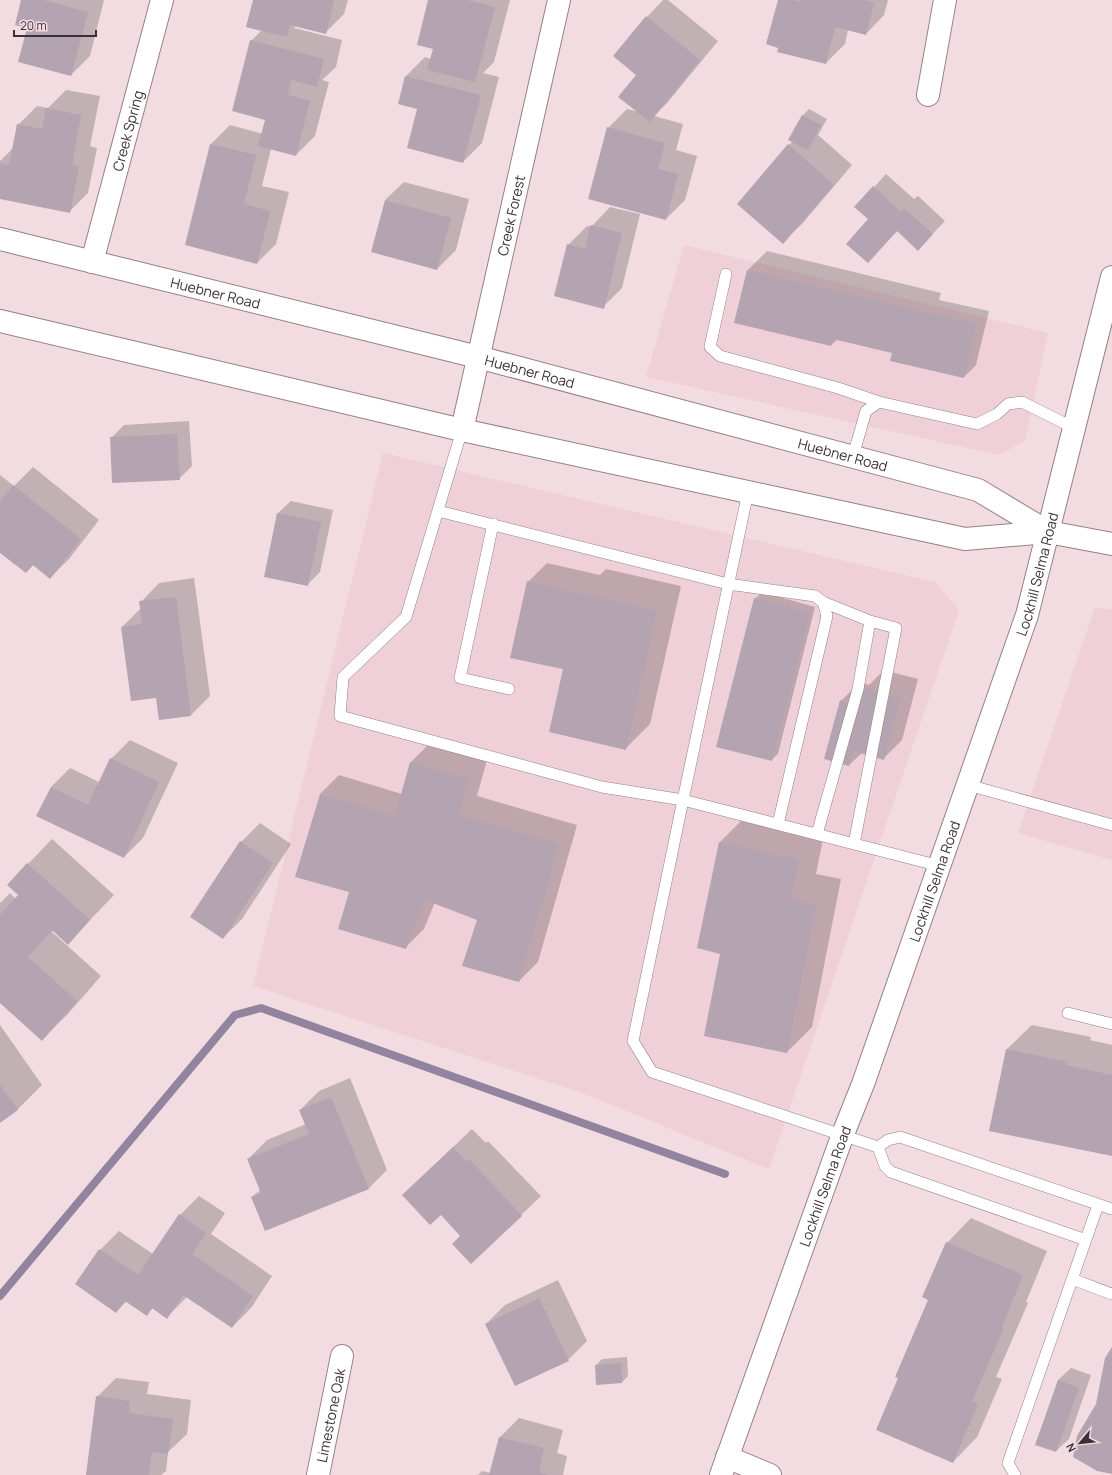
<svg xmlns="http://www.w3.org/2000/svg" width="1112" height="1475" font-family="Manrope,sans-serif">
<rect width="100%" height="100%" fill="#f2dce2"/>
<path fill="#efd0d9" d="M684 245 1048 333 1025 441 999 455 646 377Z
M383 453 935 582 959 610 769 1169 579 1092 253 986Z
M1095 607 1112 610V860L1018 833Z"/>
<path fill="#0003" d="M22 0H104L90 56 71 75 28 28Z
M254 0H348L344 14 325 33 296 26 294 28 342 40 336 67 322 80 329 82 315 136 296 155 271 149 262 186 289 192 276 244 257 263 211 144 230 125 263 134 266 119 251 41 262 30Z
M429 0H510L494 62 483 73 499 77 482 143 463 162 418 108 406 76 425 57 431 59 434 48Z
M663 0H668L718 41 668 102 654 116 683 124 676 150 697 156 685 200 666 219 608 128 627 109 639 112 637 75 647 17Z
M779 0H888L884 15 866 34 848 30 845 44 826 63Z
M66 90 100 96 90 146 97 148 88 193 69 212 0 198V161L13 148 18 125 37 106 48 108Z
M809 109 827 119 818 135 852 165 802 224 783 242 789 145 793 141 803 115Z
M886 174 914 199 918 196 945 221 918 249 898 230 880 249 870 219 856 207Z
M404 182 469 199 456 250 437 269 385 200Z
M610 207 640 214 622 288 603 307 568 245 587 226 591 227Z
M767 251 941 293 939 300 989 311 976 365 964 377 893 352 838 339 831 345 735 322 748 270Z
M189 421 192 466 179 479 111 438 124 425Z
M33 467 99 520 69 559 50 578 33 565 26 572 0 552V475L14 486Z
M291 501 333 510 320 572 307 585 278 513Z
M547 563 600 575 606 569 681 586 650 724 626 748 565 666 528 582Z
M194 578 210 696 191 715 157 697 122 627 141 608V602L159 583Z
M762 592 815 607 778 754 771 760 755 599Z
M884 670 918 679 902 740 883 759 862 753 849 765 841 701 860 682 869 685Z
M130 740 178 763 143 838 124 857 51 787 70 768 99 782 111 759Z
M430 743 487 760 477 796 577 825 538 962 519 981 478 920 435 902 424 929 405 948 350 892 320 794 339 775 402 794 411 762Z
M744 818 824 834 816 874 841 879 812 1027 787 1052 722 953 720 842Z
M260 823 291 844 242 919 223 938 241 842Z
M52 839 114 895 68 943 54 930 52 932 101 976 67 1015 42 1039 0 1001V903L10 893 16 899 19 895 28 864Z
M0 1025 42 1085 17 1110 0 1121Z
M1032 1025 1091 1037 1090 1040 1112 1045V1155L1007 1049Z
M350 1078 387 1170 368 1189 252 1197 260 1190 248 1159 267 1140 306 1124 300 1110 319 1091Z
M472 1129 486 1143 488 1141 541 1196 471 1263 461 1236 423 1176Z
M199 1196 225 1213 211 1234 272 1276 251 1308 232 1327 188 1296 167 1317 153 1308 147 1314 127 1301 116 1312 100 1250 119 1231 153 1254 180 1215Z
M971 1218 1047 1251 1026 1302 1028 1303 996 1377 1002 1379 977 1437 953 1462 899 1377 930 1300 947 1243Z
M558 1280 587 1341 568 1360 486 1324 505 1305Z
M627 1357 628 1376 622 1382 597 1384 596 1365 602 1359Z
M1071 1368 1091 1375 1069 1439 1056 1451 1058 1380Z
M116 1378 149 1382 147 1394 191 1400 187 1434 168 1452 166 1471 161 1475H87L97 1397Z
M519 1418 563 1430 557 1453 567 1456 563 1475H478L482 1471 491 1473 500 1437Z"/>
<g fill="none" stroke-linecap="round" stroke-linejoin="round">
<path stroke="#92839e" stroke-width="8" d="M0 1296 235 1015 261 1008 725 1174"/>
</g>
<path fill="#b4a3b0" d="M21 0H43L88 12 71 76 18 62 27 28 15 25Z
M253 0H334L326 34 290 25 287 37 246 27Z
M428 0H467L495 7 475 82 427 70 433 49 417 45Z
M778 0H793L801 2V0H864L874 3 866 35 835 27 826 64 777 52 778 48 766 44Z
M646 16 700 60 650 122 618 97 636 75 613 56Z
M250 40 324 59 317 87 291 80 288 95 310 101 296 156 258 146 265 120 232 111Z
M405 76 481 95 463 163 407 148 417 109 398 104Z
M46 108 81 115 72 165 79 167 70 213 0 199V163L9 165 17 124 42 129Z
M802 115 821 125 808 150 788 140Z
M607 127 665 143 658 169 678 174 666 220 588 199Z
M210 144 256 155 244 204 270 211 257 264 185 245Z
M788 144 834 185 783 244 737 204Z
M873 186 901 212 904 208 933 234 918 251 897 231 868 263 846 244 868 219 854 207Z
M385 200 451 218 437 270 371 252Z
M590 225 622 233 604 309 554 296 567 244 585 249Z
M747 270 977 324 964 378 890 361 892 353 833 339 831 346 734 323Z
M177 434 180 480 112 483 110 437Z
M13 485 81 539 50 579 33 565 26 573 0 553V502Z
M277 513 321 522 308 586 264 577Z
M527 581 657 611 626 750 549 732 563 669 510 658Z
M176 597 191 716 159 720 156 698 131 701 121 627 142 624 139 601Z
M754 598 810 613 772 761 716 747Z
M864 688 900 698 884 760 853 751 849 766 824 759 840 700 860 706Z
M110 758 159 782 124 858 36 816 51 787 88 805Z
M410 762 469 779 459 815 559 844 519 982 462 966 477 920 425 900 406 949 338 929 349 892 295 877 320 794 395 816Z
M240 841 273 863 223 939 190 917Z
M719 842 799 859 791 899 817 904 787 1053 704 1036 720 954 697 948Z
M27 863 90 920 68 945 52 930 28 957 77 1001 42 1041 0 1003V915L18 895 7 885Z
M1006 1049 1067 1062 1066 1065 1112 1075V1156L989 1131Z
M0 1085 18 1110 0 1123Z
M331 1097 369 1189 265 1231 251 1197 261 1193 247 1159 309 1134 299 1110Z
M453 1147 466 1161 469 1159 522 1216 471 1264 452 1244 460 1236 441 1215 430 1225 402 1195Z
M179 1214 206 1233 192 1254 253 1296 232 1328 183 1295 167 1319 152 1308 147 1316 125 1301 116 1313 75 1284 99 1249 138 1275Z
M946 1242 1023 1275 1002 1327 1004 1328 972 1401 978 1404 953 1463 876 1430 898 1378 895 1377 928 1300 922 1297Z
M539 1298 569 1361 515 1386 485 1324Z
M1112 1347V1474L1097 1471 1073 1457 1077 1436 1096 1404 1105 1358Z
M621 1363 622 1383 596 1385 595 1365Z
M1058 1380 1079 1388 1056 1452 1035 1445Z
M96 1396 130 1401 129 1413 173 1419 168 1454 152 1452 149 1475H86Z
M499 1437 544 1448 539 1472 548 1475H489Z"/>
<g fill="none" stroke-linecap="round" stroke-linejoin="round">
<defs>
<path id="lane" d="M726 274 710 347 720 356 838 388 879 402
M462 430 406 617 343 677 340 716 602 787 683 800 633 1041 652 1072 878 1147
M853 456 866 411 879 402 977 424 997 414 1008 404 1022 402 1074 428
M748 492 683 800 940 866
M438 511 728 584 815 596 823 602 827 616 778 824
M493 524 460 678 509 689
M968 785 1112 825
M817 834 858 689 870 621 823 602
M854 844 896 628 870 621
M1068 1013 1112 1024
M1086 1240 891 1172 885 1166 878 1147 888 1140 900 1137 1112 1209
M1072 1279 1112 1294
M1015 1475 1008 1463 1098 1205"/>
<g id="street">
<path d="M928 95 945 0"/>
<path id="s1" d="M92 262 162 0"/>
<path id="s2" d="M462 430 559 0"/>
<path d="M727 1457 770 1475"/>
<path id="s3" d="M318 1475 342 1356"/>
</g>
<g id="secondary">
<path id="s4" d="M721 1475 843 1134 863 1084 1027 615 1112 277"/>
</g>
<g id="primary">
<path id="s5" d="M0 239 478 357 978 490 1048 532"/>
<path d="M0 321 462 430 965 539 1048 532 1112 544"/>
</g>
</defs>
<use href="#lane" stroke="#948085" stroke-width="12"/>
<use href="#street" stroke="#948085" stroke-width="24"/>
<use href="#secondary" stroke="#948085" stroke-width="24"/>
<use href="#primary" stroke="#948085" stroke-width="24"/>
<use href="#lane" stroke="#fff" stroke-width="11"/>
<use href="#street" stroke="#fff" stroke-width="22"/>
<use href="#secondary" stroke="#fff" stroke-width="22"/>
<use href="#primary" stroke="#fff" stroke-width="22"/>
</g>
<g text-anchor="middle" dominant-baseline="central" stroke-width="3" stroke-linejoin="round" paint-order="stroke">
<g font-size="14" fill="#3a3134" stroke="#f2dce2">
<text stroke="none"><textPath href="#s1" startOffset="136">Creek Spring</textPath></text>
<text stroke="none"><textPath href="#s2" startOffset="220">Creek Forest</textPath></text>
<text stroke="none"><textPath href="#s5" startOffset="222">Huebner Road</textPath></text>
<text stroke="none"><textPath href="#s5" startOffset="546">Huebner Road</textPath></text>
<text stroke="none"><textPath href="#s5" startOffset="870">Huebner Road</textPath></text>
<text stroke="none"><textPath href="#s4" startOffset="955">Lockhill Selma Road</textPath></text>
<text stroke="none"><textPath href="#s4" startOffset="631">Lockhill Selma Road</textPath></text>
<text stroke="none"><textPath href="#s4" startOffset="307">Lockhill Selma Road</textPath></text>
<text stroke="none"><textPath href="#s3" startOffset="61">Limestone Oak</textPath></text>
</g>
</g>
<g transform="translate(1080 1443) rotate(242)" stroke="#f2dce2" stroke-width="3" paint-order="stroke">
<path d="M0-3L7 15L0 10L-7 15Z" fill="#3a3134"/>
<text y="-6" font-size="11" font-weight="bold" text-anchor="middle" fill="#3a3134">N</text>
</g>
<path d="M14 30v6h82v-6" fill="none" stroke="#3a3134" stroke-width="2"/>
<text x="20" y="30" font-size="12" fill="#3a3134" stroke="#f2dce2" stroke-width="3" paint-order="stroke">20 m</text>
</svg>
